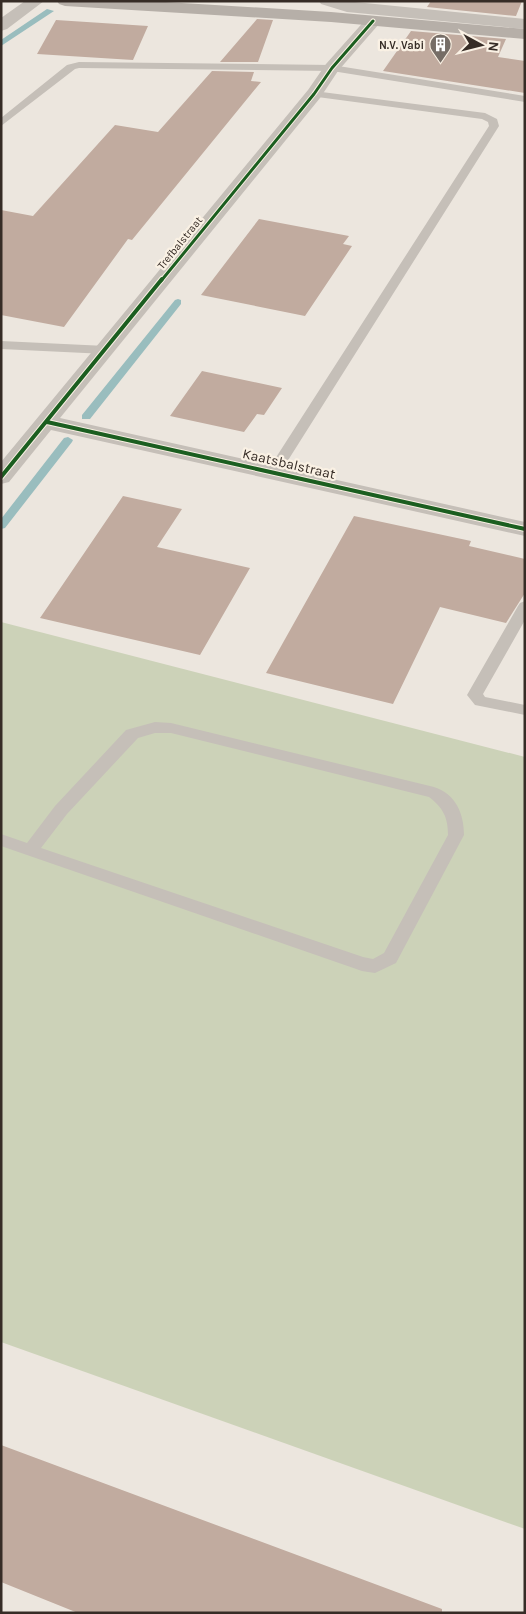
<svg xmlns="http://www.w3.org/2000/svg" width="526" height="1614" font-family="Karla,sans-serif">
<rect width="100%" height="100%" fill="#ece6de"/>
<path fill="#ccd2b8" d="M1 622 525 757V1529L1 1342Z"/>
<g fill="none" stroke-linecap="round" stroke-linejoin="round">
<path fill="#99bdbe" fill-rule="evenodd" d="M47 9 54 11 1 46V40Z
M178 299 181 300V304L90 419H82V415L175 300Z
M68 437 73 440 72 442 5 528 1 529V519L64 438Z"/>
</g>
<path fill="#c1ab9f" d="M431 1H522L516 16 427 7Z
M257 19 273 20 258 62H220Z
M56 20 148 26 133 60 37 54Z
M411 31 506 39 498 57 525 61V93L383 71Z
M212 71 254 72 251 81 261 82 132 240 128 239 64 327 1 315V210L33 216 115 125 158 132Z
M259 219 349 236 343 244 352 246 305 316 201 295Z
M202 371 282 388 264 415 257 414 244 432 170 416Z
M123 496 182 509 157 547 250 568 200 655 40 618Z
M354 516 471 541 469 546 525 559V593L506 623 440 607 393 704 266 673Z
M1 1445 442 1609V1613H78L1 1582Z"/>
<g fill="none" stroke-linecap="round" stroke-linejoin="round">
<path fill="#c5bfb8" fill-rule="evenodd" d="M79 62 332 65 525 96V102L332 71 79 68 75 69 1 126V118L67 65Z
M314 91 485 113 497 119 499 126 280 473 273 477 266 473 489 126 488 122 482 119 310 96 309 94 310 92Z
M1 341 106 346 112 350 106 354 1 349Z
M525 601V620L483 694 485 697 525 705V715L475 705 467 695 518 606 520 603Z
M155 722 171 723 434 787C456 794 464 814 464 835L396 963 375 973 362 971 1 846V834L27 843 55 806 126 730ZM155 733H171L429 797C443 808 448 817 448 835L384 953 373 959 363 957 41 848 67 814 138 738Z"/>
<path fill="#c5bfb8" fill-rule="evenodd" d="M25 1H44L7 29 1 31V18Z
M319 1H345L525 19V29L347 12 321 4Z
M373 16 379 18 381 21 379 24 338 71 320 98 60 418 525 522V536L51 430 9 482 1 484V462L308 90 326 64 367 18Z"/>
<path fill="#b6afa8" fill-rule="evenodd" d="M57 1H149L331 12 525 29V39L331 22 65 6 59 4Z"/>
<defs>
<path id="cycleway-far1" d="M161 281 314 94 332 68 373 21"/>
<path id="cycleway" d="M47 422 525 529
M1 477 162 279"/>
</defs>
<use href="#cycleway-far1" stroke="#faf1e4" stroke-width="5"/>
<use href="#cycleway" stroke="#faf1e4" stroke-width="6"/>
<use href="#cycleway-far1" stroke="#1b5e20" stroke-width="3"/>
<use href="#cycleway" stroke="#1b5e20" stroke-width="4"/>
</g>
<defs>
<symbol id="building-pin" viewBox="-11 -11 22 30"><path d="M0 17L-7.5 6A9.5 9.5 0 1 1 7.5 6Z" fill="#766d66" stroke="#faf1e4"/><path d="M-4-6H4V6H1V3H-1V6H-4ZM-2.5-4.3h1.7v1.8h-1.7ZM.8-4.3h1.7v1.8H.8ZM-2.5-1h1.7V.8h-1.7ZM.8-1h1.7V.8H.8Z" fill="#fff"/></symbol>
</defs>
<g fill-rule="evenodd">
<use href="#building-pin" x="428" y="32" width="25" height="34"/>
</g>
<g text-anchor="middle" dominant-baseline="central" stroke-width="4.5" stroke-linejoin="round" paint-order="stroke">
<g font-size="11" font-weight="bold" fill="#362c26" stroke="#faf1e4" text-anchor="end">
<text x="424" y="45">N.V. Vabi</text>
</g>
<g font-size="11" fill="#362c26" stroke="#faf1e4">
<text transform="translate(180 243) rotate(-51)">Trefbalstraat</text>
</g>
<g font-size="14" fill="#362c26" stroke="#faf1e4">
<text transform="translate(289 464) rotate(13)">Kaatsbalstraat</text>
</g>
</g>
<rect width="526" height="1614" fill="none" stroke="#362c26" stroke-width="5"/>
<g transform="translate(481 45) rotate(97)" stroke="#faf1e4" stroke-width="4" paint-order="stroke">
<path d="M0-4L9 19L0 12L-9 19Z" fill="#362c26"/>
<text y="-8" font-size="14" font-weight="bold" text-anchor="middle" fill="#362c26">N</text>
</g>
</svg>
